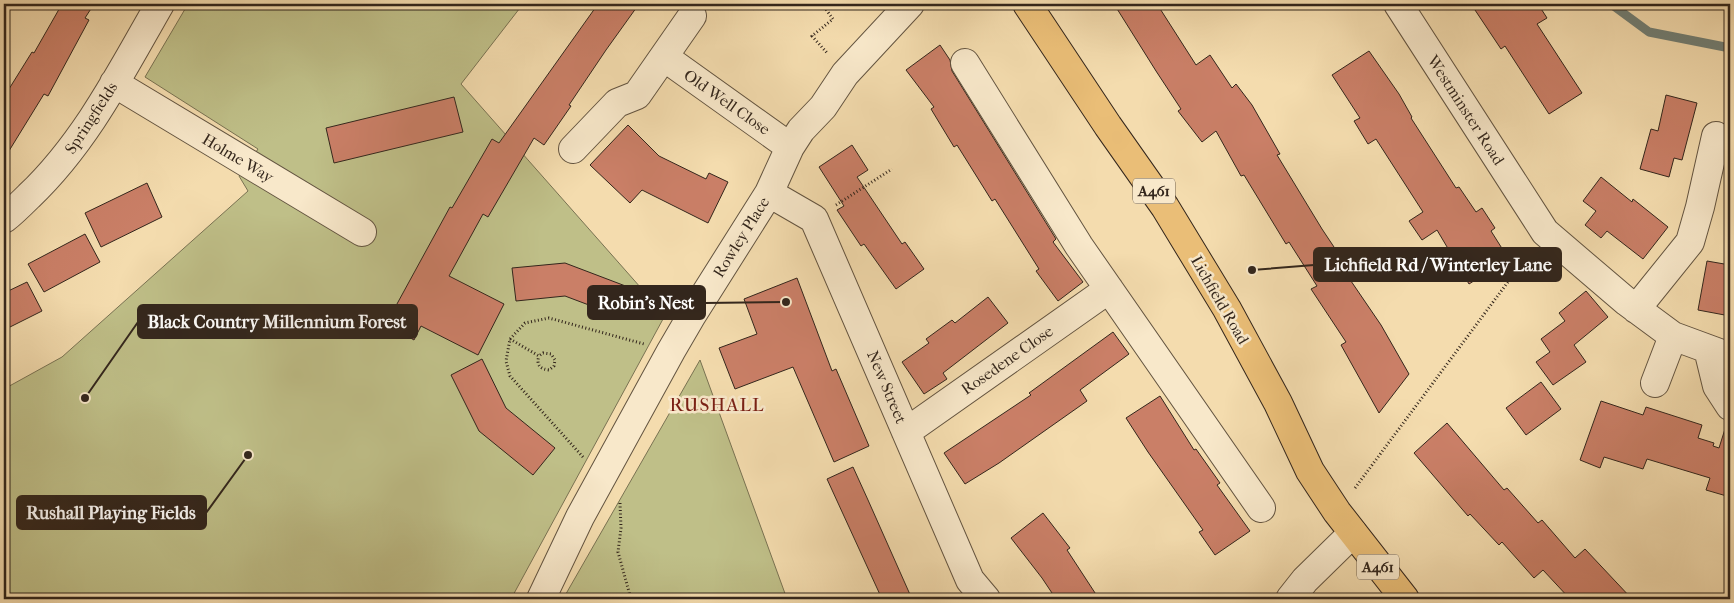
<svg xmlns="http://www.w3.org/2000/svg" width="1734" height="603" font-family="'IM FELL French Canon',serif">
<rect width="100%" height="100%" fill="#f4dcae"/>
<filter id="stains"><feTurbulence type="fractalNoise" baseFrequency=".004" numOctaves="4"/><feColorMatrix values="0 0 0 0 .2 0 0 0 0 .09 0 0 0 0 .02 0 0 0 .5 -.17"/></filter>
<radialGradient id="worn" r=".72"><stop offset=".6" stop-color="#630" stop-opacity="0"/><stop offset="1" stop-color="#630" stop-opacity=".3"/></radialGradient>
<path fill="#bfbf88" stroke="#797252" d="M188 4H523L461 84 641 288 669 308 511 599H4V389L62 357 248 191 239 176 258 149 145 77Z
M700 360 787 599H563Z"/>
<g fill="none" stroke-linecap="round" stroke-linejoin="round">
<path stroke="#727f75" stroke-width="9" d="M1611 4 1649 32 1730 48"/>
</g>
<path fill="#ca7f67" stroke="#33261c" d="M62 4H94L85 18 89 20 48 96 44 94 4 159V97L32 52 34 53Z
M598 4H639L606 50 569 105 571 106 544 145 534 138 488 217 483 214 449 276 504 304 478 355 421 326 414 340 386 324 450 207 452 208 492 139 499 143Z
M1114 4H1157L1196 65 1210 55 1232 88 1236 84 1252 105 1280 154 1277 155 1322 229 1342 259 1338 262 1381 325 1409 374 1379 413 1341 345 1346 342 1311 289 1317 286 1289 242 1286 244 1244 175 1241 176 1216 131 1202 142 1178 111 1181 109 1156 71Z
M1471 4H1538L1547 18 1537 24 1582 93 1549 114 1505 46 1501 49Z
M940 45 950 60 952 71 1056 239 1053 242 1083 282 1058 301 1036 271 1039 269 995 199 992 201 957 145 954 147 931 109 934 107 906 70Z
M1369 51 1399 94 1412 117 1411 118 1456 188 1459 187 1476 212 1482 208 1495 228 1491 231 1503 250 1485 261 1491 270 1469 284 1437 230 1422 240 1409 221 1423 212 1376 139 1368 144 1354 121 1360 118 1332 75Z
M1666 95 1697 103 1682 160 1674 158 1669 177 1640 169 1651 129 1658 131Z
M454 97 463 132 334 163 326 128Z
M628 125 659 156 706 179 709 173 728 182 708 223 642 190 630 203 590 165Z
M852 145 868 170 857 177 902 244 905 242 924 269 896 289 864 244 861 246 837 210 844 206 819 167Z
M1601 177 1632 202 1633 199 1668 227 1643 259 1607 231 1601 238 1585 225 1596 211 1583 201Z
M147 183 162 217 101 247 85 213Z
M85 234 100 262 44 292 28 264Z
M1707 261 1730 265V316L1698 310Z
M565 263 636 290 626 319 565 296 516 301 512 268Z
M797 278 832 371 836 369 869 446 834 462 793 367 735 389 719 348 757 334 744 299Z
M27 282 42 311 4 330V293Z
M1586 291 1608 317 1574 345 1586 362 1553 385 1536 362 1550 352 1541 339 1565 321 1559 313Z
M988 297 1008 323 943 373 947 379 924 394 902 362 929 343 926 339 952 320 955 323Z
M1113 332 1129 354 1080 390 1087 401 999 463 965 484 944 453 1031 395 1029 393Z
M482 359 506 408 555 448 533 475 479 431 451 375Z
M1541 382 1561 409 1526 435 1506 408Z
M1160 396 1194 450 1196 449 1220 483 1217 485 1250 531 1215 555 1199 532 1203 530 1148 452 1126 418Z
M1601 401 1643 415 1646 407 1702 425 1698 438 1714 443 1713 446 1719 448 1725 429 1730 430V497L1706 490 1710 478 1647 459 1643 469 1604 457 1600 468 1580 460Z
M1447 423 1504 490 1507 488 1538 523 1542 520 1575 558 1585 549 1632 599H1570L1543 570 1534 578 1502 542 1499 545 1470 514 1468 516 1414 453Z
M853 467 868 500 912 599H882L827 479Z
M1043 513 1070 548 1067 550 1099 599H1056L1042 578 1011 538Z"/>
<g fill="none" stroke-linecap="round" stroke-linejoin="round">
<defs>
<path id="minor" d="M1398 4 1545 232 1627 302 1673 336 1730 357
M664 57 790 147
M965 63 1079 246 1261 508
M114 83 362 232
M573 149 617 103 637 95 692 16
M769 193 814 219 970 580 986 599
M4 219C13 212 21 204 29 196 86 142 122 70 160 4
M1636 309 1690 242 1700 207 1716 136
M1708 349 1717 386 1730 406
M1655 383 1673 336
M906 432 1109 289
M541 599 580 517 671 351 692 315 769 193 790 147 801 130 823 107 845 74 910 4
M1290 599 1305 580 1353 533"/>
<path id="highway" d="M1027 4 1108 126 1165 207 1227 309 1278 403 1310 471 1337 512 1405 599"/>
</defs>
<use href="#minor" stroke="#635440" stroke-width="30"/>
<use href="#highway" stroke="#33261c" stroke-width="30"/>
<path stroke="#33261c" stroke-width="3" stroke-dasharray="1 2.5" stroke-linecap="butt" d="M822 4 833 19 812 36 828 54
M753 9 759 4
M836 205 892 169
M510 339 539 356 543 353 551 354 555 360 554 366 549 370C540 369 536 365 539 356
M583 457 510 376 506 361 510 339 525 323 549 318 644 344
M1355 488 1528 255
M620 503 621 528 618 552 631 599"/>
<use href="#minor" stroke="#f8e8ca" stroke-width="28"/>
<use href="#highway" stroke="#eabe77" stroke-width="28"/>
</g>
<g text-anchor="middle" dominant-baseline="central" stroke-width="5" stroke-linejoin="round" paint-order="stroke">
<g fill="#f8e8ca" stroke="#6e6050" stroke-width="1">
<rect x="1133" y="178.5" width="42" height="25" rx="4"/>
<rect x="1357" y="554.5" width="42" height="25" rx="4"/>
</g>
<g font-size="15" font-weight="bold" fill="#33261c">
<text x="1154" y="191">A461</text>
<text x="1378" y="567">A461</text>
</g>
<g font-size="16" fill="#33261c" stroke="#f8e8ca">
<text transform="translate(727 102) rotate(35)">Old Well Close</text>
<text transform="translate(1466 110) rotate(57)">Westminster Road</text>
<text transform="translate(91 118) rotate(-57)">Springfields</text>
<text transform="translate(238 158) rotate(31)">Holme Way</text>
<text transform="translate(741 237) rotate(-58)">Rowley Place</text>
<text transform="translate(1220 300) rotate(60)">Lichfield Road</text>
<text transform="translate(1007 360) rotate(-35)">Rosedene Close</text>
<text transform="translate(887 387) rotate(67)">New Street</text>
</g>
<g font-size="19" letter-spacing="1" fill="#7a1f14" stroke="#f8e8ca">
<text x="717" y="405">RUSHALL</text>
</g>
</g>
<path fill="none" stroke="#33261c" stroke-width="2" d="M1252 270L1314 265M786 302L705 303M85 398L138 322M248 455L206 513"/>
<g fill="#33261c" stroke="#f8e8ca" stroke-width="2">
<circle cx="1252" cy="270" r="5"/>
<circle cx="786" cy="302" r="5"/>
<circle cx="85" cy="398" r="5"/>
<circle cx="248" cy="455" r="5"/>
</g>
<g fill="#33261c" stroke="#33261c" stroke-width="2">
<rect x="1314" y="248" width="247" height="33" rx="5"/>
<rect x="588" y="286" width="117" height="33" rx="5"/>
<rect x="138" y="305" width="279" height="33" rx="5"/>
<rect x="17" y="496" width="189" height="33" rx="5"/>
</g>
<g font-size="18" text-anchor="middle" font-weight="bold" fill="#fff">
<text x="1438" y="271">Lichfield Rd / Winterley Lane</text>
<text x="646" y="309">Robin's Nest</text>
<text x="277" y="328">Black Country Millennium Forest</text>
<text x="111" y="519">Rushall Playing Fields</text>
</g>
<rect width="1734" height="603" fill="none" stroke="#f4dcae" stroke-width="20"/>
<rect x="5" y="5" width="1724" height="593" fill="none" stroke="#33261c" stroke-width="2.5"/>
<rect x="10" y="10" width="1714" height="583" fill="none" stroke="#33261c"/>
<rect width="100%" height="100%" filter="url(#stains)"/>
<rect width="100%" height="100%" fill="url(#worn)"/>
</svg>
